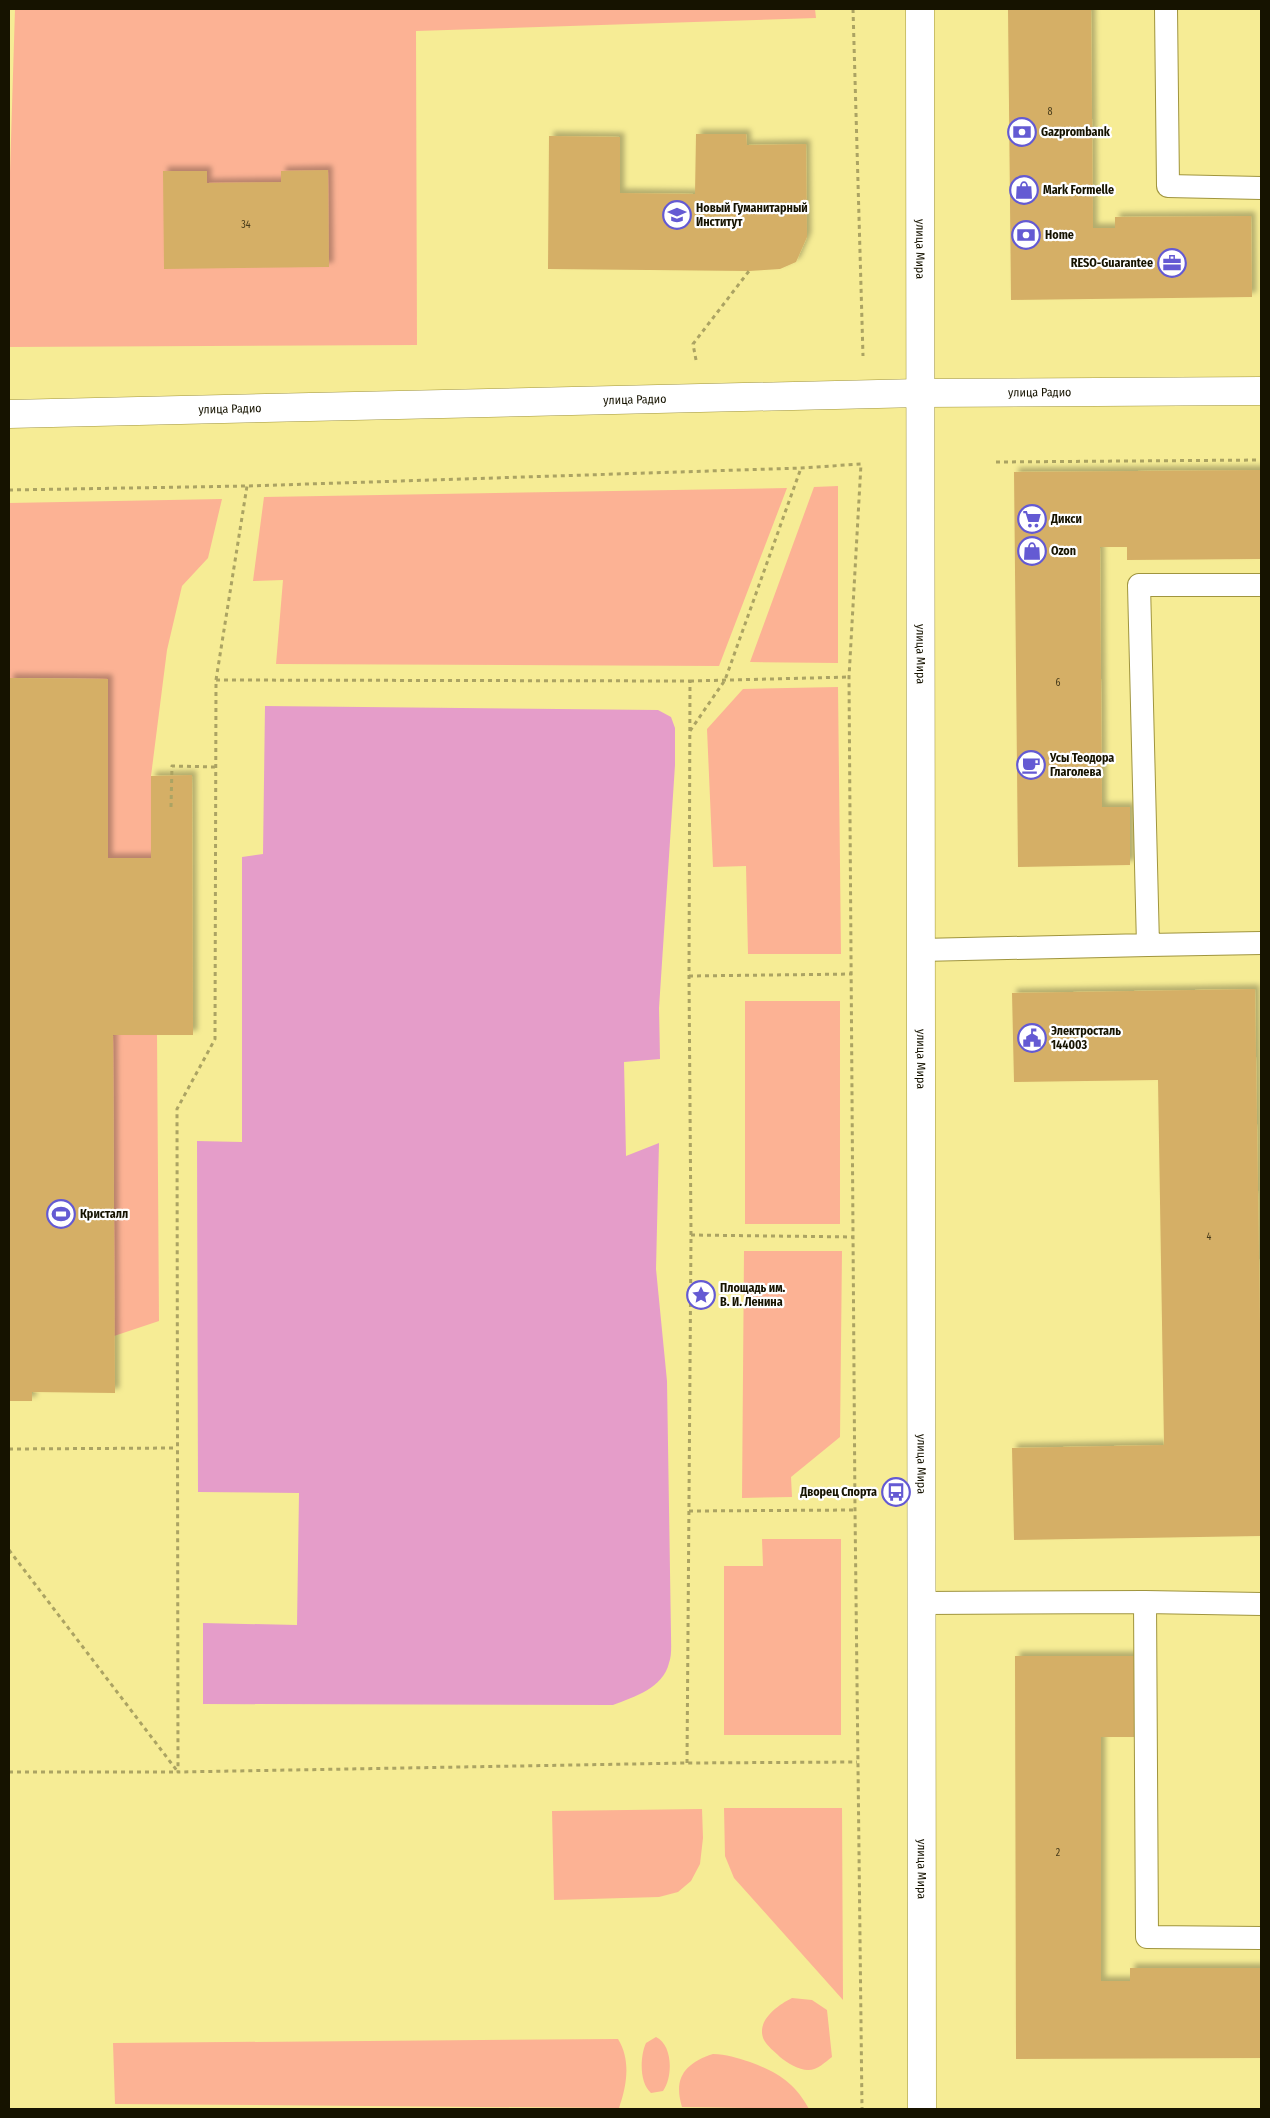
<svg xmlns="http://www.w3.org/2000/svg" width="1270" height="2118" font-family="'Fira Sans Condensed',sans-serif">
<defs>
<filter id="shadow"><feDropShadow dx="4.5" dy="-4.5" stdDeviation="2.5" flood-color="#0004"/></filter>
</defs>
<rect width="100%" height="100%" fill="#f6ec95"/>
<path fill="#fcb294" d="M15 9H815L816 18 416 31 417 345 9 347V205Z
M838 486V663L750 662 814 487Z
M787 488 719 666 276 664 283 580 253 581 264 497Z
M222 499 208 558 182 586 167 650 151 776V858H108V679L9 678V503Z
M838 687 841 954H748L746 866 713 867 707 729 743 689Z
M745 1001H840V1224H745Z
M113 1035H157L159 1321 114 1336Z
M744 1251H842L840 1437 791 1477 792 1497 742 1498Z
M762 1539H841V1735H724V1566H763Z
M724 1808H842L843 2000 734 1878 725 1856Z
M702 1809 703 1838 700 1864 691 1881 678 1892 659 1897 554 1900 552 1811Z
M792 1998 812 2000 827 2010 832 2057C825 2062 818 2070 808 2070 799 2070 787 2063 780 2057 774 2051 768 2047 764 2040 755 2021 778 2005 792 1998Z
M656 2037C673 2045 673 2077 663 2091L651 2093C639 2083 640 2056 646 2043Z
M618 2039C631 2060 627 2085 619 2108L115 2104 113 2043Z
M713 2054C726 2054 737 2058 750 2062 777 2072 795 2083 809 2109L682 2107C673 2078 685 2063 713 2054Z"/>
<path fill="#e59dc9" d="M265 706 658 710 671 717 675 728V765L659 1008 660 1059 624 1062 626 1156 659 1143 656 1269 667 1381 671 1635C671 1644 672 1655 669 1663 663 1688 634 1697 613 1705L203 1704V1623L297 1625 299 1493 198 1492 197 1141 242 1142V857L263 854Z"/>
<path fill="#d5af66" filter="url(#shadow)" d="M1008 9H1091L1093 228H1115V217L1251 216 1252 297 1011 300Z
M696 134H746L747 145 806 144 807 237 796 262 780 269 749 271 548 269 549 136 620 137V193L695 194Z
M328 170 329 267 164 269 163 171H207V183L281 182V171Z
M1261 470V559L1127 560V547H1100L1102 807H1130V865L1018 867 1014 472Z
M9 678 108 679V858H151V776L192 775 193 1035H113L115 1393 32 1392V1401H9Z
M1255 989 1261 1392V1536L1014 1540 1012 1448 1164 1445 1158 1080 1014 1082 1012 993Z
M1015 1656H1138V1737H1101V1981H1130V1968H1261V2058L1016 2059Z"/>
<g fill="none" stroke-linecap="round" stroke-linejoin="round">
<defs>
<path id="service" d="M1166 9 1168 186 1261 188
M1148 945 1261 943
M921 950 1148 945 1139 585H1261
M1145 1602 1261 1604
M922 1603 1145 1602 1147 1937 1261 1938"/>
<g id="secondary">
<path id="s1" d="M920 9 922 2109"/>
<path id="s2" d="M9 414 920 393 1261 391"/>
</g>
</defs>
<use href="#service" stroke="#a0953e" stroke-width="24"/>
<use href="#secondary" stroke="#a0953e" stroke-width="29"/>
<path stroke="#aba363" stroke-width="3" stroke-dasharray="4 4" stroke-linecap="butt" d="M853 9 863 356
M696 360 693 344 749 271
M996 462 1261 460
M9 490 247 486 801 468 861 464 849 677 855 1510 862 2109
M216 680 247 486
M690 681 849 677
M690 731 725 680 801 468
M171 807 172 766 216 767
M689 976 852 974
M691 1235 854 1237
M9 1449 177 1448
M689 1511 855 1510
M9 1550 178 1772
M687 1763 691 1235 689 976 690 681 216 680 215 1039 177 1109 178 1772 687 1763 857 1762
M9 1772H177"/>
<use href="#service" stroke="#fff" stroke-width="22"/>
<use href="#secondary" stroke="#fff" stroke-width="28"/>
</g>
<defs>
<symbol id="bank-ring" viewBox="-11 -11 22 22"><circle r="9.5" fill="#fff" stroke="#645ad3" stroke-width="1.5"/><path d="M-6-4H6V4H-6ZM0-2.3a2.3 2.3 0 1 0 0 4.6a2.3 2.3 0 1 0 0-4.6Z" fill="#645ad3"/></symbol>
<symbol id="shop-ring" viewBox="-11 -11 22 22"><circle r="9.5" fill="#fff" stroke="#645ad3" stroke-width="1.5"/><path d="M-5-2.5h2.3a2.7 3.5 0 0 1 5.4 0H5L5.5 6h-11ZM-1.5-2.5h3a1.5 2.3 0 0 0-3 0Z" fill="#645ad3"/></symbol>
<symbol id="university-ring" viewBox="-11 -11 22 22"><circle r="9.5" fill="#fff" stroke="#645ad3" stroke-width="1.5"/><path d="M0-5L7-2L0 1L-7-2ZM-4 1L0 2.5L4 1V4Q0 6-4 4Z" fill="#645ad3"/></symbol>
<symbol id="office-ring" viewBox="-11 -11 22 22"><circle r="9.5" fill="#fff" stroke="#645ad3" stroke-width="1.5"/><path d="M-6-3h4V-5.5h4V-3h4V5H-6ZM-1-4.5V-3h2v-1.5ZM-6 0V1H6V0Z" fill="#645ad3"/></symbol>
<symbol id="supermarket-ring" viewBox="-11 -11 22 22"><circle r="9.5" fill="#fff" stroke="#645ad3" stroke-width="1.5"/><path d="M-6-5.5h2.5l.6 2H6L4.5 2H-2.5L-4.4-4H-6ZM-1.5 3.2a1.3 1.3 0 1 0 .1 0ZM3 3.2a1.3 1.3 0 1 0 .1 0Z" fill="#645ad3"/></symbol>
<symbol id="cafe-ring" viewBox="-11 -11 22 22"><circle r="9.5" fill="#fff" stroke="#645ad3" stroke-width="1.5"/><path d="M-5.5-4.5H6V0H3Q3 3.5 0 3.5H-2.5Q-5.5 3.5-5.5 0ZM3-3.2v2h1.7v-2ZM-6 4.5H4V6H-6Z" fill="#645ad3"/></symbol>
<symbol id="civic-ring" viewBox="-11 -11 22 22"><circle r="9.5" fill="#fff" stroke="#645ad3" stroke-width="1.5"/><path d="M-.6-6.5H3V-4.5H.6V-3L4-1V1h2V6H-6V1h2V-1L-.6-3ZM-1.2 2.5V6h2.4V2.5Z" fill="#645ad3"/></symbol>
<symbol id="stadium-ring" viewBox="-11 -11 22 22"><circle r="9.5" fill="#fff" stroke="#645ad3" stroke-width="1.5"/><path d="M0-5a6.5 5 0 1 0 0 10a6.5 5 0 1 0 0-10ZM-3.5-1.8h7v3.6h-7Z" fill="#645ad3"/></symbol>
<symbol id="sight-ring" viewBox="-11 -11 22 22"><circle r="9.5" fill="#fff" stroke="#645ad3" stroke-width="1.5"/><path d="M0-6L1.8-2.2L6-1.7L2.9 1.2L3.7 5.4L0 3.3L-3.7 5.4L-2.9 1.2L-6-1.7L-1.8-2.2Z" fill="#645ad3"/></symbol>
<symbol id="bus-ring" viewBox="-11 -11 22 22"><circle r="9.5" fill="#fff" stroke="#645ad3" stroke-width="1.5"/><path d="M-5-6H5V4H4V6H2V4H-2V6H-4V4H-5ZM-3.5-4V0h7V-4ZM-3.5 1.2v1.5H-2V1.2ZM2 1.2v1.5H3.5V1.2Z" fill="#645ad3"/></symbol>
</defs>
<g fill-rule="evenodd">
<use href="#bank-ring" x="1006" y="116" width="32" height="32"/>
<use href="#shop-ring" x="1008" y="174" width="32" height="32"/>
<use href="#university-ring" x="661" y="199" width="32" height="32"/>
<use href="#bank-ring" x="1010" y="219" width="32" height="32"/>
<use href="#office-ring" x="1156" y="247" width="32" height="32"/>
<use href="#supermarket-ring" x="1016" y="503" width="32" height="32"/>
<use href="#shop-ring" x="1016" y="535" width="32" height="32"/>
<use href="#cafe-ring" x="1015" y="749" width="32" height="32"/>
<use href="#civic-ring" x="1016" y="1022" width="32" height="32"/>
<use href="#stadium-ring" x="45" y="1198" width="32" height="32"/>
<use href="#sight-ring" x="685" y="1279" width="32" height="32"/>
<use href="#bus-ring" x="880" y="1476" width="32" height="32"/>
</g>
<g text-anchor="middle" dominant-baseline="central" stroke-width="4.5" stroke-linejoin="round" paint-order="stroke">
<g font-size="10" fill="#463a1a">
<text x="1050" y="112">8</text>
<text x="246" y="225">34</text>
<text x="1058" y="683">6</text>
<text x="1209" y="1237">4</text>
<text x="1058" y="1853">2</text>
</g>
<g font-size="12" font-weight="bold" fill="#161300" stroke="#fff" text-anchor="start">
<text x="1041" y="132">Gazprombank</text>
<text x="1043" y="190">Mark Formelle</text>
<text x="696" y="208">Новый Гуманитарный<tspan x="696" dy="14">Институт</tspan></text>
<text x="1045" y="235">Home</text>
<text x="1153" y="263" text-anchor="end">RESO-Guarantee</text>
<text x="1051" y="519">Дикси</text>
<text x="1051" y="551">Ozon</text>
<text x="1050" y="758">Усы Теодора<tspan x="1050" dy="14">Глаголева</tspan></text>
<text x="1051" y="1031">Электросталь<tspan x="1051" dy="14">144003</tspan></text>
<text x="80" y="1214">Кристалл</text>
<text x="720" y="1288">Площадь им.<tspan x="720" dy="14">В. И. Ленина</tspan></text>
<text x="877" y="1492" text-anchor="end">Дворец Спорта</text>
</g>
<g font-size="12" fill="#161300" stroke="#fff">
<text stroke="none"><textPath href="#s1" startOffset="240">улица Мира</textPath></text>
<text stroke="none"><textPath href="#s2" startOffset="1031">улица Радио</textPath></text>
<text stroke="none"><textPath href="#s2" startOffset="626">улица Радио</textPath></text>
<text stroke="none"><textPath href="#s2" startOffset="221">улица Радио</textPath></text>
<text stroke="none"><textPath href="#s1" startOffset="645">улица Мира</textPath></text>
<text stroke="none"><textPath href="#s1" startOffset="1050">улица Мира</textPath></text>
<text stroke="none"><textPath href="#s1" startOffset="1455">улица Мира</textPath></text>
<text stroke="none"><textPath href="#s1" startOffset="1860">улица Мира</textPath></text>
</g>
</g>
<rect width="1270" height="2118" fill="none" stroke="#161300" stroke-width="20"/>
</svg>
